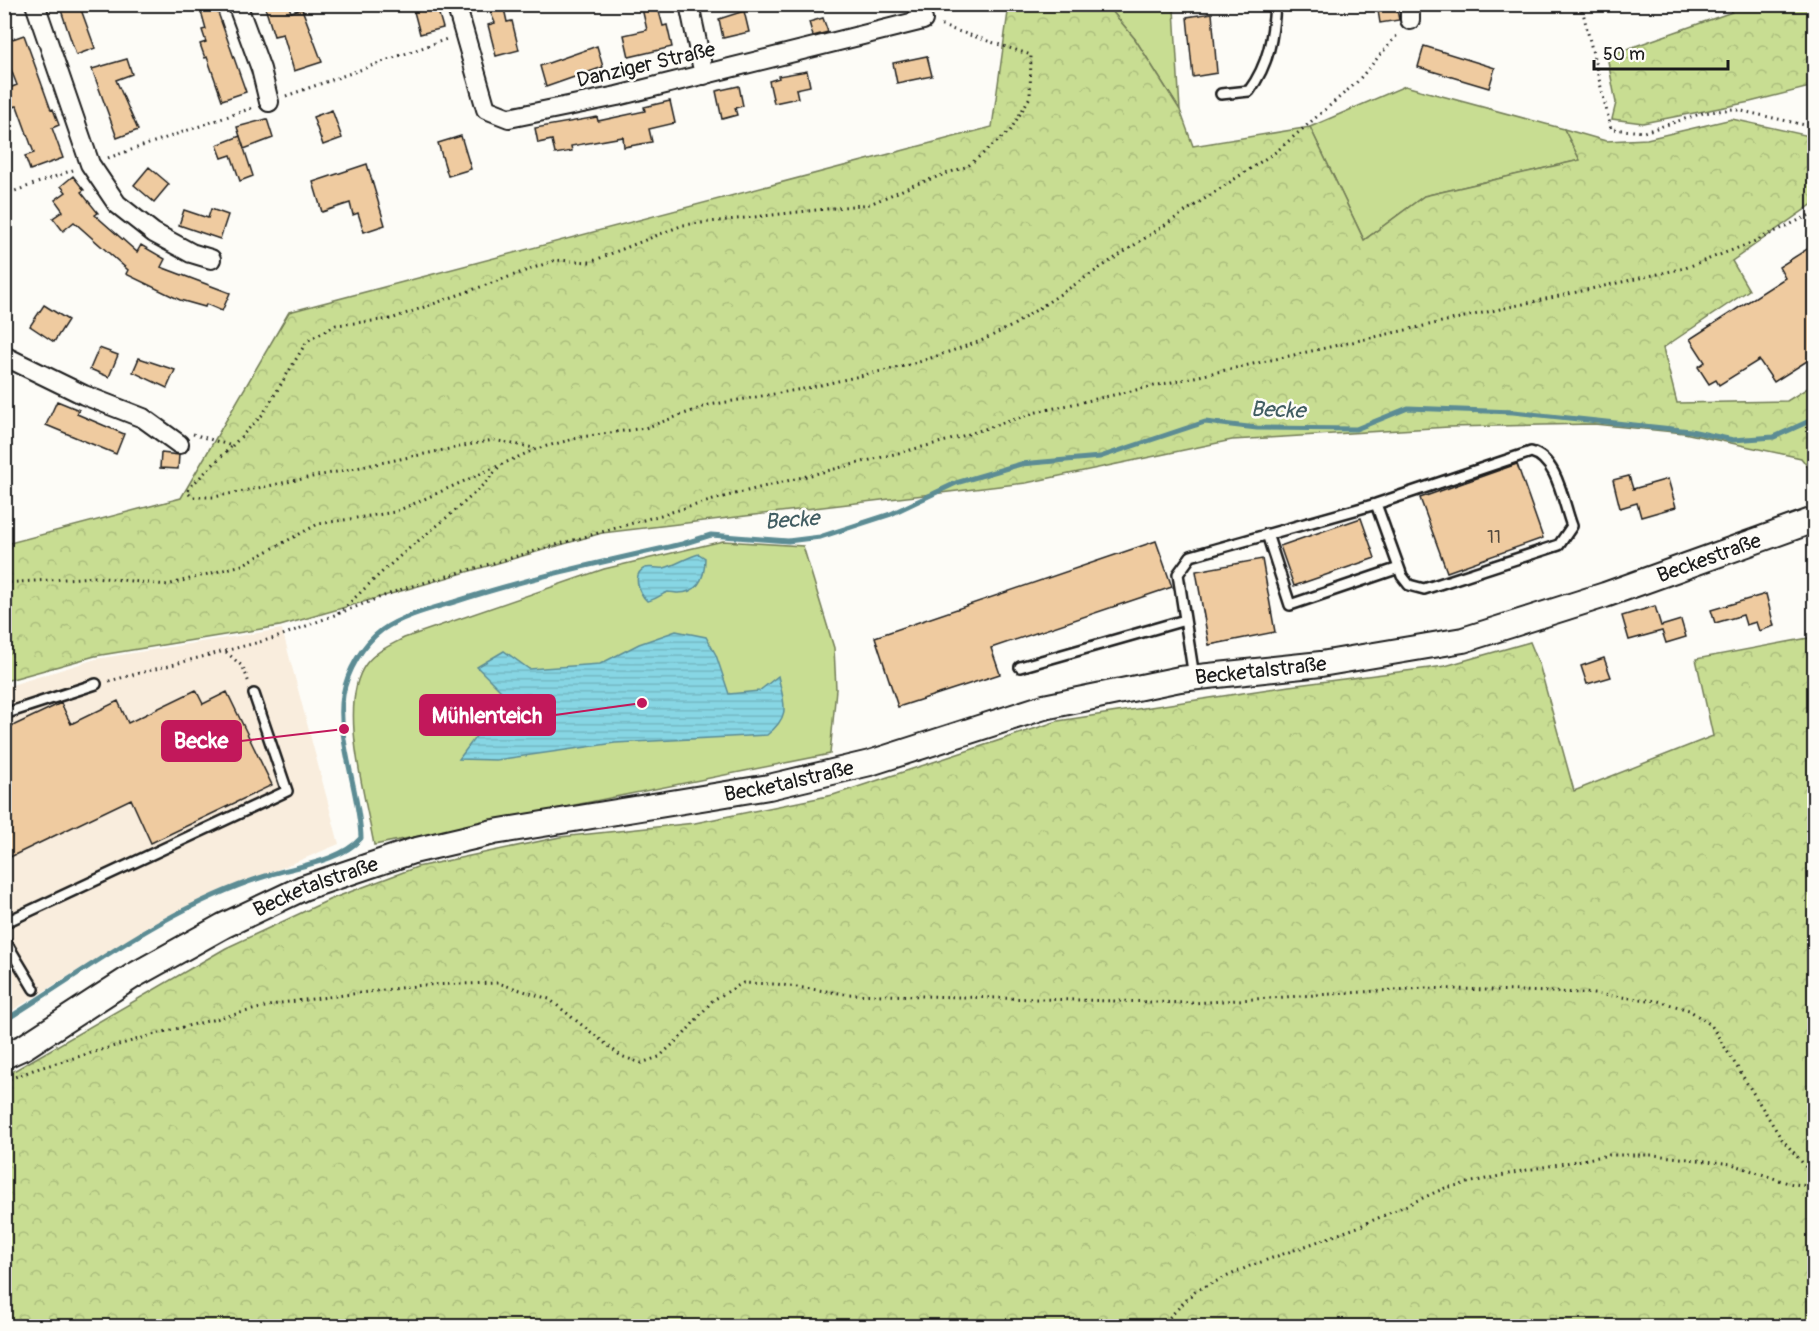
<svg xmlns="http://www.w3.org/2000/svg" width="1819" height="1331" font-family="Pangolin,sans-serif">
<defs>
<pattern id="forest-crowns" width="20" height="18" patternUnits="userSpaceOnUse" patternTransform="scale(1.5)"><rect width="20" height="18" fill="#c8dd92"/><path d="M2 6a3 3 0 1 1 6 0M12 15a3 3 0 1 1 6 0" fill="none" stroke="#abbd7d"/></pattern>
<pattern id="water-rules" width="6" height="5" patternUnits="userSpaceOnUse" patternTransform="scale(1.5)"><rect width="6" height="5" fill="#87d6e4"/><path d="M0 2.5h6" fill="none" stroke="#74b7c3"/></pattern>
</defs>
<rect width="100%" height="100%" fill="#fdfcf7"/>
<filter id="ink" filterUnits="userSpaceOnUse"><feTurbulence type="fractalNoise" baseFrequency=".0167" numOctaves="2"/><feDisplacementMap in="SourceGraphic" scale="12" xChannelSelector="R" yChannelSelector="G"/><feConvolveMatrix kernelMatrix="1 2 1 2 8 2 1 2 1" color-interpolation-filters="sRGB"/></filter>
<g filter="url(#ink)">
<path fill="#f9eddd" d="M282 629 339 844 167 916 5 1015V687L96 659Z"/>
<path fill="#c8dd92" stroke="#727c57" stroke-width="1.5" d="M1107 5H1186L1174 9 1180 110 1135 39Z
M1405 86 1564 129 1580 160 1424 196 1364 240 1310 127Z
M723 541 803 546 834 648 836 689 830 754 374 845C366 798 337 703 366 664 376 651 391 645 404 638L604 569Z"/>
<path fill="url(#forest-crowns)" stroke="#727c57" stroke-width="1.5" d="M1009 5H1107L1135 39 1180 110 1193 146 1310 127 1364 240 1424 196 1580 160 1564 129 1606 141 1647 139 1732 119 1814 137V203L1732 261 1749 290 1663 348 1677 403 1787 401 1814 384V475L1801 458 1684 433 1594 424 1449 427 1232 440 1026 483 602 533 280 626 95 656 5 681 6 544 181 498 289 312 992 127Z
M1729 5H1814V86L1750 102 1643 123 1612 119 1616 103 1607 56 1732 12Z
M1814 637V1326H5V1076L226 948 331 899 417 867 560 837 695 823 833 795 1058 721 1289 686 1445 666 1530 642 1539 664 1574 791 1713 736 1696 659Z"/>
<path fill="url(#water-rules)" stroke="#5c8c94" stroke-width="1.5" d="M699 554 705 558C705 576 700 593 678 593 677 593 669 592 668 592 661 594 656 600 647 601 639 593 631 574 645 568 651 566 657 569 664 568 676 565 687 557 699 554Z
M676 631 706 637 716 655 729 694 759 691 778 676C784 704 792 715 767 735L615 743 496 760 459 759 506 696 477 667 504 651 529 669 600 664 639 644Z"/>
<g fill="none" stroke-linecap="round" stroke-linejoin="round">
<path stroke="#5c8c94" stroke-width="5" d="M4 1021C89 968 173 904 269 875 298 866 341 861 361 838 360 793 336 739 343 695 347 671 363 644 382 630 402 616 430 609 454 602 528 578 606 561 682 544L711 535 788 541 820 537 891 514 956 483 1021 464 1100 457 1205 422 1257 428 1356 429 1408 408 1513 412 1691 431 1733 440 1774 437 1814 419"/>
</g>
<path fill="#efcba0" stroke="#1c1c1c" stroke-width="1.5" d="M59 4H79L95 48 76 55Z
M199 4H215L246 92 222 100 207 57 205 58 200 44 206 42 202 30 206 29Z
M264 4H288L291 12 302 9 322 62 294 71 283 34 274 36Z
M412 4H436L443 28 420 34Z
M487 4H503L507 22 512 21 519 50 496 56 488 25 495 23Z
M641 4H657L663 26 667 25 672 47 629 57 624 35 647 30Z
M1377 4H1396L1399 20 1380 23Z
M744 11 749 32 723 38 719 19Z
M1212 13 1217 73 1193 77 1187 17Z
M823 18 828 32 813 36 809 22Z
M24 35 51 110 53 109 59 125 52 128 63 158 30 170 25 156 34 153 17 106 13 107 7 89 17 85 4 52V42Z
M597 46 603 67 546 87 540 66Z
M1424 46 1495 68 1489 88 1418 67Z
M927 56 932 76 897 83 893 63Z
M127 59 132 74 116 80 138 130 117 138 92 69Z
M807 71 810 86 796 89 798 98 774 103 769 81 779 78 778 76Z
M739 86 743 106 735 108 737 115 722 119 716 91Z
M670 101 675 123 649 129 652 142 624 147 623 137 571 146 572 151 555 154 552 140 538 143 535 128 597 117 598 121 645 111 644 107Z
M332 110 342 138 323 145 313 117Z
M267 119 273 138 244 149 237 127Z
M240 136 253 176 240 181 231 155 222 158 217 145Z
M461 136 471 169 448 176 438 143Z
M367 164 385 225 364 232 358 213 353 215 350 203 322 212 313 182Z
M149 167 169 184 154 202 134 185Z
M73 176 84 190 81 192 98 213 95 215 137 252 141 245 165 259 161 267 230 293 222 311 206 304 205 307 180 300 126 274 128 270 74 222 63 231 53 218 63 211 55 200 66 192 61 186Z
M211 209 228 215 220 239 179 225 184 210 208 218Z
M1815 244V356L1774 382 1759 360 1719 385 1716 380 1709 384 1698 367 1705 362 1690 339 1785 278 1779 267Z
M44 305 68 320 54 342 30 326Z
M99 348 118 355 109 377 90 369Z
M139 358 175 370 167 388 133 372Z
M57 401 79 410 77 414 124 434 116 454 46 425Z
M161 453 179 455 178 469 160 468Z
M1517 464 1543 538 1447 572 1420 498Z
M1629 476 1633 489 1668 479 1676 507 1641 517 1637 503 1620 508 1613 480Z
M1361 518 1375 558 1294 586 1280 546Z
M1156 541 1172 587 991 648 1000 674 898 707 875 637Z
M1262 559 1275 632 1209 645 1196 571Z
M1766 594 1774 626 1759 631 1756 622 1746 625 1743 615 1715 623 1711 610Z
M1655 606 1661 626 1681 620 1686 637 1666 643 1662 631 1629 640 1622 616Z
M1604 658 1611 677 1587 684 1581 666Z
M196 690 203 704 227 692 272 785 151 843 131 799 4 860V730L61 703 71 724 118 701 128 723Z"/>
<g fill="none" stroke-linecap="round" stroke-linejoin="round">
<defs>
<path id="service" d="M1221 94 1249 91C1269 64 1273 37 1275 4
M1267 534 1290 605 1399 568
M1020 667 1185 620
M1194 677 1178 574 1191 556 1376 504 1531 452C1558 459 1563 503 1572 526L1559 545 1424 589 1409 585 1402 576 1376 504
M4 714 96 684
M4 923 287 791 254 694
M4 939 34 989"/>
<path id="minor" d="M35 4 90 164 117 204 154 233 191 253 211 259
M237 4 261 69 269 102
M456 4 486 109 509 118 617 96 923 20 917 4
M689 4 704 75
M1410 4V20
M4 356 84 395 143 418 179 444"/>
<g id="secondary">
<path id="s1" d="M4 1056 24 1047 133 976 223 926 303 888 413 851 494 832 769 787 870 763 1044 707 1180 679 1321 664 1463 640 1605 595 1814 520"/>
</g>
</defs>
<use href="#service" stroke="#1c1c1c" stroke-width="14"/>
<use href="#minor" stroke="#1c1c1c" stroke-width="22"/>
<use href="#secondary" stroke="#1c1c1c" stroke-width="28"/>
<path stroke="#1c1c1c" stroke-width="3" stroke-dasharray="1.5 4.5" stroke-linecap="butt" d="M1581 4 1611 129 1644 132 1703 113 1733 109 1814 127
M286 96 447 39
M108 158 252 108
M4 195 73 170
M193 434 232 446 192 485 187 492 192 497H214L493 440 534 448
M232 446 263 414 307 341 336 325 391 319 556 260 590 262 683 225 870 204 914 185 968 166 1010 131 1030 97 1031 55 939 25
M4 583 95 577 167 585 242 565 318 524 395 512 536 449 581 437 645 428 709 405 803 389 913 364 981 341 1012 326 1277 151 1356 83 1399 33
M338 614C358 595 378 575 399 557 434 527 471 501 501 465
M226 652 243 667 249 683
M109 681 275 638 402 589 731 495 950 440 1037 412 1685 268 1751 243 1814 213
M4 1081 36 1069 163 1032 281 1003 423 985 498 983 549 999 621 1056 641 1063 659 1057 684 1034 713 1000 743 983 776 984 846 994 1192 1003 1425 988 1584 993 1658 1001 1689 1010 1711 1025 1781 1138 1814 1176
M1161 1326 1195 1291 1250 1266 1358 1227 1445 1188 1527 1170 1609 1155H1654L1732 1164 1788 1183 1814 1187"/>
<use href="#service" stroke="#fdfcf7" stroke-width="9"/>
<use href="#minor" stroke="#fdfcf7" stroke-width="18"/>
<use href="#secondary" stroke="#fdfcf7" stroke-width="24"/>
</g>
</g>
<g text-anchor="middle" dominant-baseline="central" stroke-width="5" stroke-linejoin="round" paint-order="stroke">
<g font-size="18" fill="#51483d">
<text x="1494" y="537">11</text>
</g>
<g font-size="21" fill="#1c1c1c" stroke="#fdfcf7">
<text transform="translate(646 65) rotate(-13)">Danziger Straße</text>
<text stroke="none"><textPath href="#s1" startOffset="1792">Beckestraße</textPath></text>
<text stroke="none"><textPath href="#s1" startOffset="1328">Becketalstraße</textPath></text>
<text stroke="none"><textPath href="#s1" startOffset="842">Becketalstraße</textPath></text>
<text stroke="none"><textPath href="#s1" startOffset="356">Becketalstraße</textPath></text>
</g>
<g font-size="22" font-style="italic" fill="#415d62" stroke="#fdfcf7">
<text transform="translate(1278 410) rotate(2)">Becke</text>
<text transform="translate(792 520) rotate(-4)">Becke</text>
</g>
</g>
<path fill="none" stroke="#c2185b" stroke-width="2" d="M642 703L555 715M344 729L241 741"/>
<g fill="#c2185b" stroke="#fdfcf7" stroke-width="2">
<circle cx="642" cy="703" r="6"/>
<circle cx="344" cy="729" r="6"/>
</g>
<g fill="#c2185b" stroke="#c2185b" stroke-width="2">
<rect x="420" y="695" width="135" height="40" rx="6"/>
<rect x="162" y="721" width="79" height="40" rx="6"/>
</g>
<g font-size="22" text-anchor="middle" font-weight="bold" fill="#fff">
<text x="487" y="723">Mühlenteich</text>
<text x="201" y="748">Becke</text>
</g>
<rect width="1819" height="1331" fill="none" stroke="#fdfcf7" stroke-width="24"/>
<rect x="12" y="12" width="1795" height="1307" fill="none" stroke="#1c1c1c" stroke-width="2" filter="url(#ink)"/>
<path d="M1594 60v9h134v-9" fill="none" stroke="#1c1c1c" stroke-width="3"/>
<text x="1603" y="60" font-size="18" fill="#1c1c1c" stroke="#fdfcf7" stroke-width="4.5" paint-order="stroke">50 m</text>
</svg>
